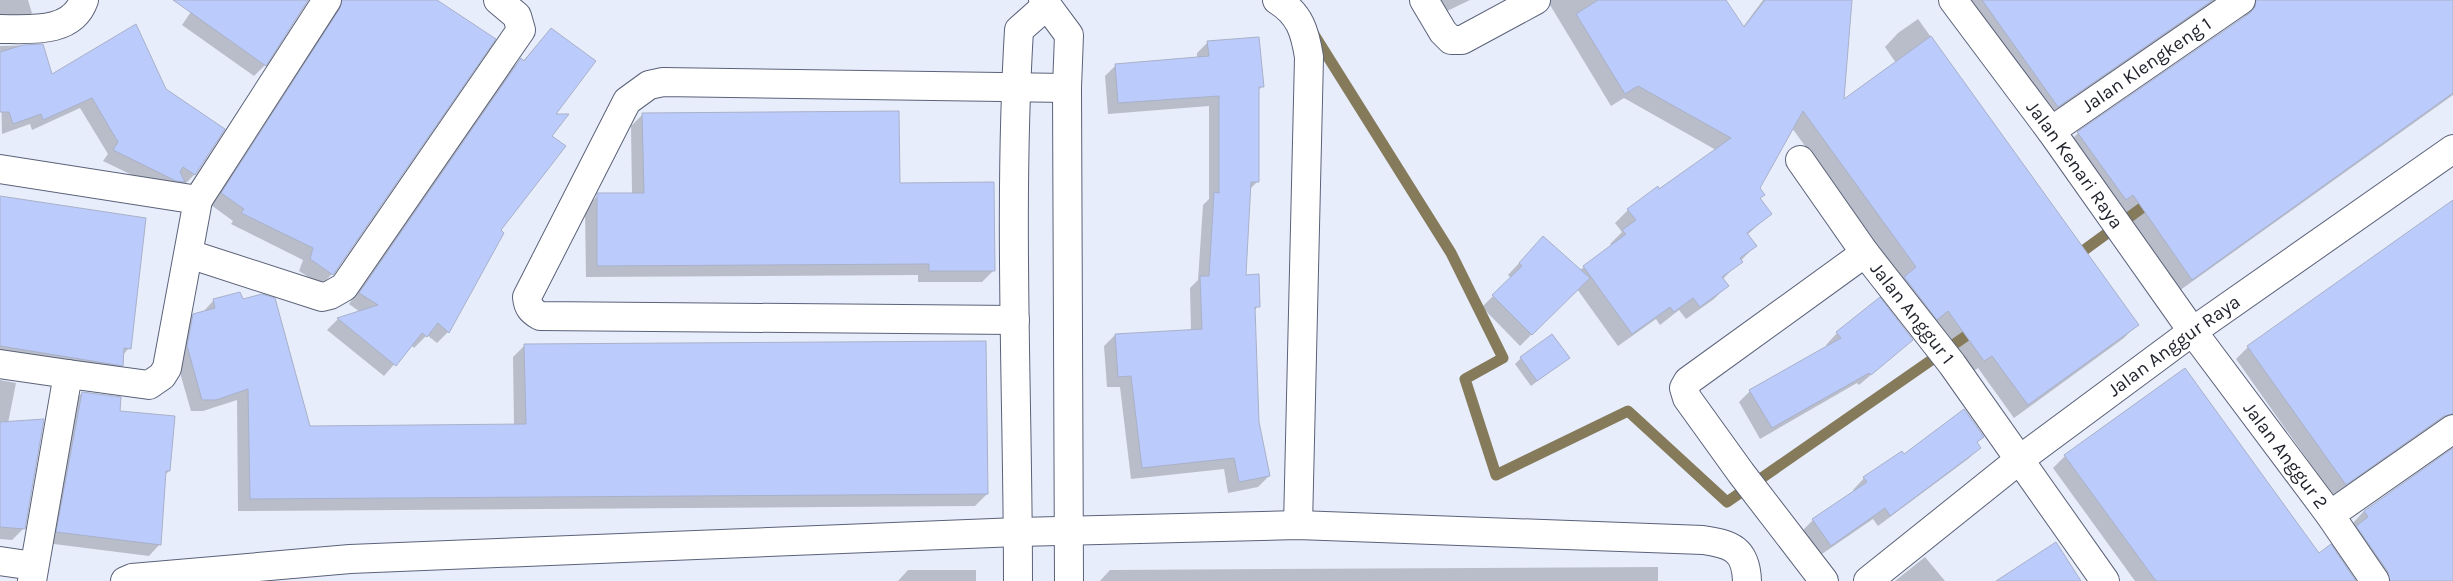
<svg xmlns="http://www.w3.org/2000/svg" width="2453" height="581" font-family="Karla,sans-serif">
<rect width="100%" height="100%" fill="#e8edfc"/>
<path fill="#0003" d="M0 0H28L32 13 21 24 0 25Z
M199 0H307L265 65 254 76 182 25Z
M326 0H435L332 274 321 285 299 271 303 260 231 224 233 221 211 205Z
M1419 0H1470L1443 13Z
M1547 0H1725L1743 27 1763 0H1820L1842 102 1896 63 1885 47 1898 33 1918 19 2137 324 2124 338 2014 418 1978 368 1970 374 1792 128 1758 188 1759 199 1770 214 1747 235 1755 246 1723 279 1727 286 1714 299 1686 319 1679 310 1660 325 1656 319 1618 346 1577 289 1520 346 1482 307 1511 278 1508 275 1532 249 1580 270 1612 246 1610 244 1622 232 1615 223 1628 210 1716 150 1624 98 1611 106Z
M1962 0H2217L2046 118Z
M2239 0H2453V95L2179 291 2066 145 2078 133 2244 19 2245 12Z
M551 29 553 115 550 136 499 230 448 332 437 343 427 335 414 348 411 345 384 376 327 330 338 319 360 312 349 304 509 71 521 60 523 61Z
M1208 42 1262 86 1258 91V181L1249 190 1244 276 1258 306 1254 311 1258 422 1269 476 1258 487 1228 493 1224 469 1131 479 1120 387H1107L1104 346 1115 335 1191 331 1190 288 1198 280 1203 205 1209 199V106L1108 114 1105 76 1116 65 1197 58V53Z
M42 45 52 76 165 90 223 130 194 175 183 186 165 191 103 161 108 154 80 108 32 130 30 124 2 134 0 46Z
M643 114 899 184 994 270 982 282H918V275L586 277 585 209 598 195 632 194 631 126Z
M0 198 129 348 122 356 121 365 110 377 0 361Z
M2453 201V431L2438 425 2431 428 2333 496 2236 359 2248 347Z
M1879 299 1912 340 1859 385 1857 383 1760 439 1739 402 1750 391 1828 347 1826 345 1837 333Z
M214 300 309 427 514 426 513 357 525 345 987 494 975 506 238 511 237 400 203 411H191L176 359 181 327 193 315 202 313Z
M1521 358H1568L1531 386 1515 364Z
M0 380 16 383 8 423 24 528 12 540 0 539Z
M82 393 119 412 169 471 165 475 160 544 149 556 46 543 71 404Z
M1983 437 1976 443 1980 448 1968 459 1878 526 1873 519 1819 556 1802 531 1813 520 1854 492 1853 490 1864 478 1904 455Z
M2453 450V581H2374L2345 539 2356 528 2353 523 2364 511Z
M2065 456 2319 554 2355 581H2135L2053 468Z
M1925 557 1945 581H1895Z
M1658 567V581H1100L1110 570Z
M908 570H976V581H846H898Z"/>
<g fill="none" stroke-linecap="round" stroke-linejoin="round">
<path stroke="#857b5b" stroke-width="11" d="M1313 33 1451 253 1503 358 1465 379 1496 475 1628 411 1727 502 1979 327
M2072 259 2154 199"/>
</g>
<path fill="#bbcbfb" stroke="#a9b1c9" d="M173 0H308L266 66Z
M342 0H437L496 39 333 275 310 259 313 248 241 213 244 209 221 193 340 8Z
M1598 0H1726L1744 27 1765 0H1852L1844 99 1931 36 2139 325 2028 405 1992 356 1984 361 1948 311 1937 320 1904 277 1916 267 1803 111 1760 188 1765 195 1760 198 1772 214 1747 233 1757 246 1740 258 1743 262 1722 277 1729 286 1700 307 1693 298 1674 312 1670 307 1632 334 1583 266 1626 234 1622 230 1636 220 1627 209 1658 186 1659 189 1731 138 1638 86 1625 94 1576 14Z
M1982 0H2213L2058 107Z
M2256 0H2453V93L2192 280 2133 195 2126 200 2077 132 2250 13 2255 7Z
M136 24 166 89 225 129 195 175 183 167 180 172 185 182 176 181 113 150 118 142 92 98 43 120 41 114 13 124 9 112H0V52L23 45 43 44 52 74Z
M551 28 596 61 556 114H569L552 136 566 146 501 230 504 233 449 333 438 323 427 337 422 333 396 366 337 318 378 305 359 293 521 58 524 61Z
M1259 37 1264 87H1259V182H1251L1246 275 1259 274 1260 307H1255L1259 422 1270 476 1239 482 1234 458 1142 468 1131 376 1118 377 1115 334 1202 329 1200 276H1209L1214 192 1219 193V96L1118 103 1115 64 1209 56 1207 41Z
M899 111 900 183 994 182 995 271H929V264L597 266V193H644L642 113Z
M0 196 146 218 131 349 124 348 123 366 0 346Z
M2453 200V414L2444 416 2346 485 2247 346Z
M1543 236 1590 278 1532 335 1492 295 1522 266 1519 263Z
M240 292 243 299 262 294 275 298 310 426 526 424 524 344 986 341 988 494 250 499 248 389 216 400H202L187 346 193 314 215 308 213 299Z
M1880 297 1913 340 1871 375 1869 373 1772 428 1749 390 1841 338 1836 332Z
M1552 334 1570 358 1537 381 1520 357Z
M2185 368 2319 553 2331 544 2356 581H2156L2064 455Z
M82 392 121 397 120 411 175 416 170 471H166L161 545 56 532Z
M1964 409 1984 437 1977 442 1981 448 1890 516 1885 508 1831 546 1812 519 1867 482 1863 477 1902 451 1904 454Z
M44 419 25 529 0 527V422Z
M2453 448V581H2390L2388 572 2356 526 2368 517 2364 511Z
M2056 542 2081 581H1996Z"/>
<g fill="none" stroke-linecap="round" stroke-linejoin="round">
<defs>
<g id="minor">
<path d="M1043 0 1069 35 1067 88 1069 581"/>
<path d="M1277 0C1300 14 1305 32 1309 57L1298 525"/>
<path d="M1424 0 1443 32 1451 40H1462L1536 0"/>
<path id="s1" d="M1953 0 2051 131 2193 332 2330 515 2375 581"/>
<path d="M0 29C30 29 72 34 84 0"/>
<path id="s2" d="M2051 131 2241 0"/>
<path id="s3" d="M1800 160 1865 253 1952 364 2105 581"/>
<path d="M0 169 198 200 167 368 162 376 149 385 68 374 32 581"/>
<path d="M198 200 327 0"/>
<path d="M189 254 322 297 330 295 344 287 521 30 517 16 498 0"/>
<path d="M1015 320 540 316C531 311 528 307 527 297L627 101 649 85 663 82 1067 88"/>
<path d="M0 364 68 374"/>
<path d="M2330 515 2453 429"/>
<path d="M0 561 34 566"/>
<path d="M125 581 132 578 350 559 1018 532 1298 525 1703 540C1731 544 1746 549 1747 581"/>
<path d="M1018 581C1018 398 1008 213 1019 30L1046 6"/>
<path d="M1824 581 1741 473 1687 398 1684 388 1688 381 1865 253"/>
<path id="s4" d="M1868 581 2019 460 2193 331 2453 149"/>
</g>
</defs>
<use href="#minor" stroke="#5b6278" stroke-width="30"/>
<use href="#minor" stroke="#fff" stroke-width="28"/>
</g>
<g text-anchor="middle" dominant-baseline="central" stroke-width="4.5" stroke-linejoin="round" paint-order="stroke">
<g font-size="19" fill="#1e212a" stroke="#e8edfc">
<text stroke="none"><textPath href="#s2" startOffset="116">Jalan Klengkeng 1</textPath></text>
<text stroke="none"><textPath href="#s1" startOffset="205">Jalan Kenari Raya</textPath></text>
<text stroke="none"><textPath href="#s3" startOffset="190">Jalan Anggur 1</textPath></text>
<text stroke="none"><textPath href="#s4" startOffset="386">Jalan Anggur Raya</textPath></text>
<text stroke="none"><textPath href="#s1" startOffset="564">Jalan Anggur 2</textPath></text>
</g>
</g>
</svg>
